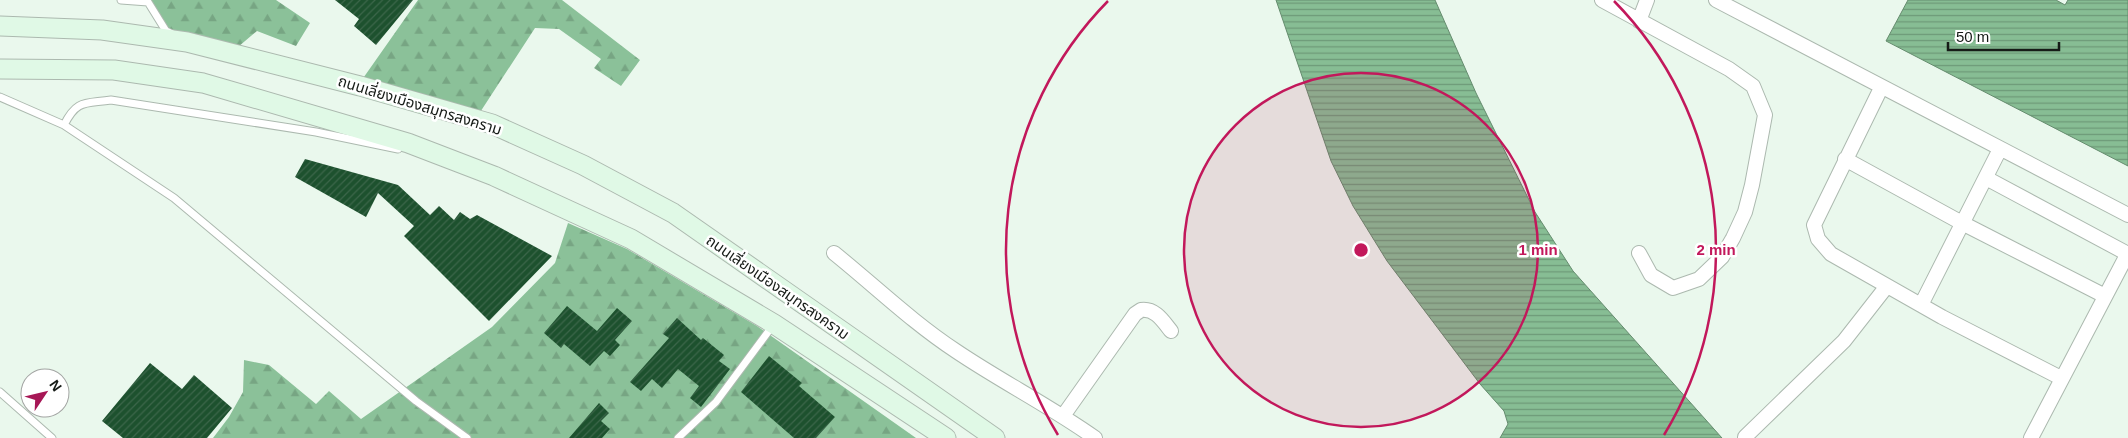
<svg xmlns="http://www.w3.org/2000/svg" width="2128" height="438" font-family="Arial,'Noto Sans Thai',sans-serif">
<defs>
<pattern id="forest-firs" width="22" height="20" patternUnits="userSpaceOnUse" patternTransform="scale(1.25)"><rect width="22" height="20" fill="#8bc199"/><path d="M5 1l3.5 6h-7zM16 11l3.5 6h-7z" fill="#77a583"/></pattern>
<pattern id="water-rules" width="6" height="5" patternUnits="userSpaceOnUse" patternTransform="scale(1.25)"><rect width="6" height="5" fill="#87bd94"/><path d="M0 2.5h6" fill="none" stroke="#6d9978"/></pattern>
<pattern id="building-hatch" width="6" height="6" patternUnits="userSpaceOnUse" patternTransform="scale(1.25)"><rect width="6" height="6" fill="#1d512e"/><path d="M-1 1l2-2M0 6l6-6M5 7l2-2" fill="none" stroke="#3c664a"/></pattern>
</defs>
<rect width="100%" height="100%" fill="#eaf8ed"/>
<path fill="url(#forest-firs)" d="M150 0H276L310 23 296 46 257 31 232 52 359 84 418 0H562L640 60 621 86 594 68 601 59 559 29 535 28 475 120 360 85 188 42 166 31 149 3Z
M568 223 627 249 757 326 916 438H213L229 417 243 392 244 360 269 365 316 404 329 391 361 419 492 327 555 263Z"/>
<path fill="url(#water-rules)" stroke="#658c6e" d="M1276 0H1435L1476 93 1535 212 1573 271 1722 438H1500L1508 424 1504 411 1480 384 1387 261 1353 206 1331 161Z
M1908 0H2056L2065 5 2068 0H2128V166L1886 41Z"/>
<path fill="url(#building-hatch)" d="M335 0H413L376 45 354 26 359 19Z
M305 159 398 185 430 215 439 206 454 220 460 212 470 219 477 215 552 256 489 321 404 236 414 226 378 193 366 217 295 177Z
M567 306 597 331 617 308 632 321 615 340 620 345 610 356 604 351 590 366 564 344 561 348 544 333Z
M677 318 701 340 703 338 724 355 719 361 730 369 701 407 690 398 699 386 678 369 662 388 652 379 641 391 630 382 669 338 663 334Z
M769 356 802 383 799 386 835 417 816 438H794L741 392Z
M150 363 182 389 194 375 232 408 207 438H123L102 421Z
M599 403 609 413 601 421 610 429 602 438H569Z"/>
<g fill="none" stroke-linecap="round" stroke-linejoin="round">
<defs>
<path id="lane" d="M121 0 148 2 166 31 172 34
M0 97 64 125 174 198 416 401 467 438
M64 125C77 99 85 104 111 100L316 132 398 149
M0 392 52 438
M678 438 716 402 774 324"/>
<path id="street" d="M1602 0 1729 69 1753 86 1765 115 1752 185 1745 212 1733 238 1722 257 1699 279 1673 288 1651 275 1639 253
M1716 0 2128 215
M1639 21 1647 0
M1881 88 1814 225 1818 239 1831 254 1942 317 2061 378
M1845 159 1962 223 2105 296
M1986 178 2128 254
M834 253C875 286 912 322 956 351 1002 382 1050 406 1095 438
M1921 305 2000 149
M1063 416 1135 314 1141 310C1155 308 1163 321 1171 331
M1745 437 1844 341 1887 286
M2031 438 2128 253"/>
<path id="secondary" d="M0 26 102 30 187 42 360 86 492 124 583 165 673 213 995 438
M0 69 114 70 203 83 408 143 494 176 631 239 774 324 946 438"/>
</defs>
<use href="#lane" stroke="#acb9af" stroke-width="9"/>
<use href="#street" stroke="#acb9af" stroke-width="16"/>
<use href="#secondary" stroke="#acb9af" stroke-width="21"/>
<use href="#lane" stroke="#fff" stroke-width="7"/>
<use href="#street" stroke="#fff" stroke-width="14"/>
<use href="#secondary" stroke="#e0f9e6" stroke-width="19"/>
</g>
<circle cx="1361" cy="250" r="177" fill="#c2185b" fill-opacity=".12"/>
<g fill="none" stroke="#c2185b" stroke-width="2.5">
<circle cx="1361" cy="250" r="177"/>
<path d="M1058 435A355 355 0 0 1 1108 1M1614 1A355 355 0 0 1 1664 435"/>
</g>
<g text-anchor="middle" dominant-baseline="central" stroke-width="5" stroke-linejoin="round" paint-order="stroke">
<g font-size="15" fill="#161b17" stroke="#fff">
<text transform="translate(420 105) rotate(17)">ถนนเลี่ยงเมืองสมุทรสงคราม</text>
<text transform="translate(778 287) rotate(35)">ถนนเลี่ยงเมืองสมุทรสงคราม</text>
</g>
</g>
<circle cx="1361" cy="250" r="8" fill="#c2185b" stroke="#fff" stroke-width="2.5"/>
<g font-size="15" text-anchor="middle" font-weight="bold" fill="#c2185b" stroke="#fff" stroke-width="5" stroke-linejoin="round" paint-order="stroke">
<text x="1538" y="255">1 min</text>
<text x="1716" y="255">2 min</text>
</g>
<g transform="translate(45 393) rotate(55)"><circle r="24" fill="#ffffff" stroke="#a2a4a2"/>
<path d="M0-4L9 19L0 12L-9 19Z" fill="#a71756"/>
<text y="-8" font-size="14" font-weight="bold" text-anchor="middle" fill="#161b17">N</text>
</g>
<path d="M1948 42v8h111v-8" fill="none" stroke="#161b17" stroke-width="2.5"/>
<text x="1956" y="42" font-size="15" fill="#161b17" stroke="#ffffff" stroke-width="4" paint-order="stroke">50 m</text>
</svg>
